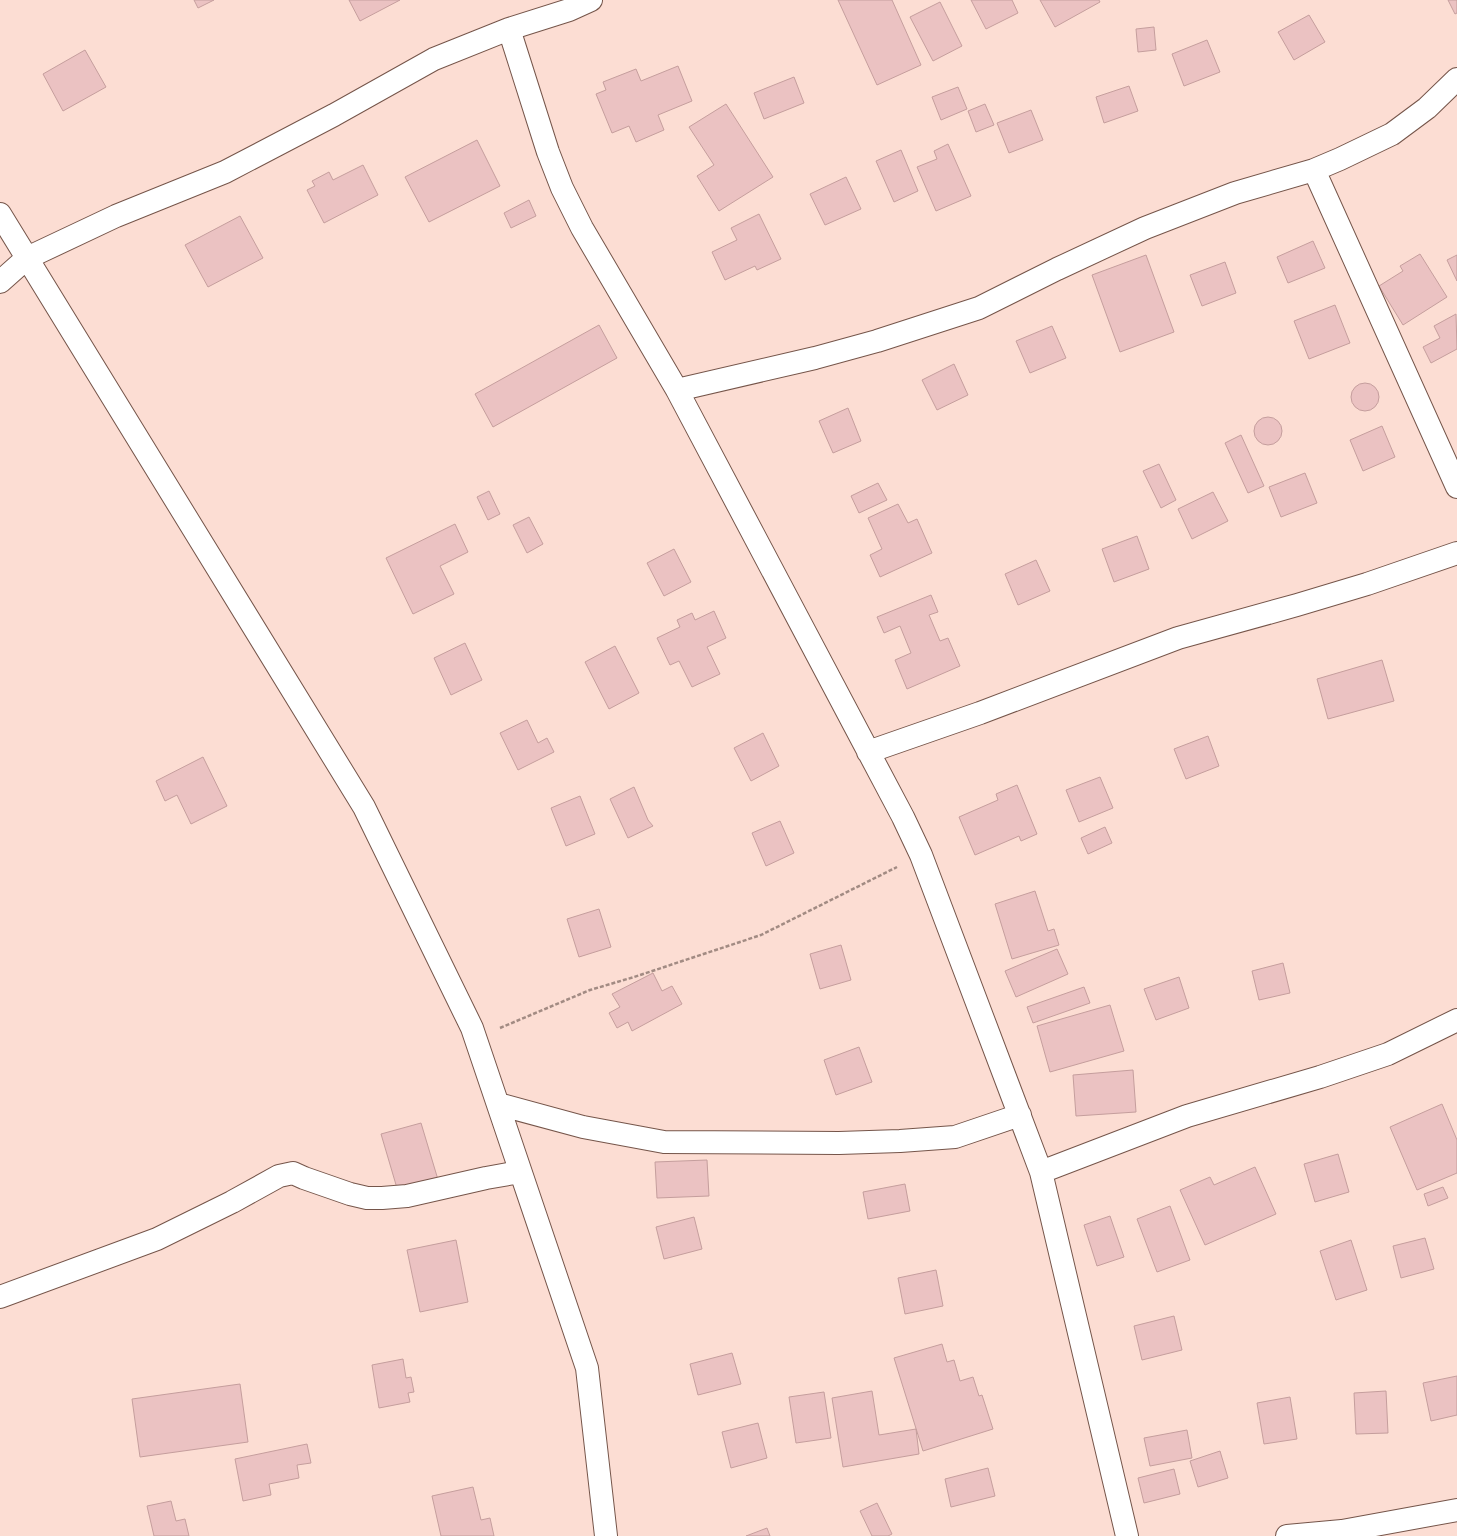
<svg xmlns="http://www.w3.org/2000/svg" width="1457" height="1536" font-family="'Golos Text',sans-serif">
<rect width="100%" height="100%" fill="#fcddd3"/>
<path fill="#ebc2c2" stroke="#c59e9d" d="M194 0H214L198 8Z
M349 0H400L360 21Z
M838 0H892L921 65 877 85Z
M971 0H1012L1018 13 986 29Z
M1040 0H1099L1100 2 1055 27Z
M1448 0H1457V13L1455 14Z
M940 2 962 46 933 61 910 17Z
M1309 15 1325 42 1294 60 1278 32Z
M1154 27 1156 50 1138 52 1136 29Z
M1207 40 1220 72 1184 86 1172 54Z
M85 50 106 87 63 111 43 74Z
M678 66 692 101 658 115 664 130 636 142 629 126 612 133 596 94 606 90 603 82 636 69 641 81Z
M794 77 804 103 764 119 754 93Z
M1129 86 1138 111 1104 123 1096 97Z
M958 87 967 109 941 120 932 97Z
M726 104 773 177 719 211 697 176 714 165 689 127Z
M985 104 994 125 976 132 968 111Z
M1031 110 1043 140 1009 153 997 123Z
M477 140 500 186 429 222 405 177Z
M948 144 971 196 936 211 917 167 937 159 934 151Z
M901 150 918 191 894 202 876 161Z
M363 165 378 195 324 223 307 190 315 186 312 181 329 172 333 180Z
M846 177 861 209 825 225 810 194Z
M529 200 536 216 511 228 504 213Z
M759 214 781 259 757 270 755 266 725 280 712 252 737 240 731 228Z
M240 216 263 258 208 287 185 245Z
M1313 241 1325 268 1288 283 1277 257Z
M1420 254 1447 297 1403 325 1379 286 1403 271 1400 266Z
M1146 255 1174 332 1120 352 1092 275Z
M1457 255V281L1447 260Z
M1225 262 1236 293 1202 306 1190 275Z
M1335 305 1350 343 1309 359 1294 321Z
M1456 314 1457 349 1431 363 1423 347 1440 338 1434 326Z
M599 325 617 358 493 427 475 394Z
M1052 326 1066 358 1030 373 1016 341Z
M954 364 968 395 937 410 922 380Z
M1351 397a14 14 0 1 1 28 0a14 14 0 1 1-28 0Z
M848 408 861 441 833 453 819 421Z
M1254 431a14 14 0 1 1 28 0a14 14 0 1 1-28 0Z
M1382 426 1395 457 1363 471 1350 440Z
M1241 435 1264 486 1248 493 1225 443Z
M1159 464 1176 500 1161 508 1143 471Z
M1305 473 1317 503 1281 517 1269 487Z
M878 483 887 500 859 513 851 496Z
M489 491 500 514 488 520 477 497Z
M1213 492 1228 521 1192 539 1178 509Z
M898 504 908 523 917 519 932 553 880 577 870 555 882 549 868 518Z
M529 517 543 544 527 553 513 525Z
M455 524 468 552 440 566 454 594 413 614 386 558Z
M1137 536 1149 569 1114 582 1102 549Z
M674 549 691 582 664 596 647 563Z
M1036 560 1050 591 1018 605 1005 574Z
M931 595 938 612 929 615 940 641 948 638 960 666 907 689 895 660 911 653 900 626 884 633 877 617Z
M714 611 726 638 707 647 720 674 692 687 679 661 670 665 657 638 680 627 677 620 692 613 695 620Z
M465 643 482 680 451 695 434 658Z
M615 646 639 693 609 709 585 662Z
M1382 660 1394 701 1328 719 1317 679Z
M527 720 538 743 547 738 554 752 518 770 500 733Z
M763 733 779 766 751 781 734 748Z
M1208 736 1219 766 1186 779 1174 749Z
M203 757 227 806 191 824 177 795 165 801 156 781Z
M1100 777 1113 808 1079 822 1066 790Z
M1017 785 1037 834 1021 841 1019 836 975 855 959 817 998 800 996 794Z
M634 787 648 820 653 826 628 838 610 799Z
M580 796 595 834 566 846 551 808Z
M780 821 794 853 766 866 752 833Z
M1105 827 1112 843 1088 854 1081 838Z
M1035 891 1048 931 1054 929 1059 945 1012 959 995 904Z
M599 909 611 947 579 957 567 919Z
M841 945 851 980 820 989 810 954Z
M1057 949 1068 974 1016 997 1005 971Z
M1283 963 1290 993 1259 1000 1252 971Z
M653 973 662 991 672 986 682 1004 632 1031 628 1022 617 1028 609 1013 620 1007 612 994Z
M1179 977 1189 1008 1156 1020 1144 989Z
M1084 987 1090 1003 1033 1023 1027 1007Z
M1110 1005 1124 1051 1050 1072 1037 1026Z
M859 1047 872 1082 836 1095 824 1060Z
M1133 1070 1136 1112 1076 1116 1073 1075Z
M1442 1104 1457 1140V1173L1417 1190 1390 1127Z
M421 1123 439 1183 399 1195 381 1134Z
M1338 1154 1349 1192 1315 1202 1304 1164Z
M707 1160 709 1196 657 1198 655 1162Z
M1255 1167 1276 1214 1205 1245 1180 1190 1210 1177 1214 1185Z
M905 1184 910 1211 868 1219 863 1192Z
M1443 1187 1448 1198 1428 1206 1424 1194Z
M1170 1206 1190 1260 1157 1272 1137 1219Z
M1110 1216 1124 1257 1097 1266 1084 1225Z
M694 1217 702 1249 664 1259 656 1227Z
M1425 1238 1434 1269 1401 1278 1393 1246Z
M456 1240 468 1302 420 1312 407 1250Z
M1351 1240 1367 1290 1336 1300 1320 1251Z
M936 1270 943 1306 905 1314 898 1278Z
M1174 1316 1182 1350 1142 1360 1134 1326Z
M942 1344 947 1362 954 1360 960 1381 973 1377 979 1396 982 1395 993 1429 923 1451 894 1358Z
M732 1353 741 1384 698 1395 690 1364Z
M403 1359 406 1378 411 1377 414 1392 408 1393 410 1402 379 1408 372 1365Z
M1457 1376V1415L1431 1421 1423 1383Z
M240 1384 248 1442 140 1457 132 1399Z
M872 1391 879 1435 916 1429 919 1454 843 1467 832 1398Z
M1386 1391 1388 1433 1356 1434 1354 1393Z
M824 1392 831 1438 796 1443 789 1397Z
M1290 1397 1297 1439 1264 1444 1257 1403Z
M758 1423 767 1458 731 1468 722 1432Z
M1187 1430 1192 1458 1150 1466 1144 1438Z
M307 1444 311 1463 297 1465 299 1478 269 1484 271 1495 243 1501 235 1459Z
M1220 1451 1228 1478 1198 1487 1190 1461Z
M988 1468 995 1496 951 1507 945 1479Z
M1174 1469 1180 1494 1144 1503 1138 1478Z
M473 1487 481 1520 490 1518 494 1536H441L432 1496Z
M171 1501 176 1521 185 1519 189 1536H154L147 1506Z
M877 1503 892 1534 888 1536H872L860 1511Z
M767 1528 770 1536H746Z"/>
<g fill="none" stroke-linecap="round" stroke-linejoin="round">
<defs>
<path id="street" d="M509 29 548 152 562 188 582 228 677 390 903 817 921 855 1041 1172 1127 1536
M1314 170 1457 487
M0 214 364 807 472 1028 587 1368 606 1536
M0 282 27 258 116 216 225 172 334 115 434 59 509 29 569 10 591 0
M677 390 815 358 877 341 979 308 1057 269 1145 228 1235 193 1314 170 1340 159 1392 134 1427 108 1457 79
M868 752 980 713 1178 638 1297 605 1367 584 1457 553
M498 1104 583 1127 664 1142 839 1143 900 1141 955 1137 1020 1115
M1041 1172 1187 1116 1320 1077 1388 1054 1457 1020
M0 1297 157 1239 232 1202 279 1176 293 1173 304 1178 350 1194 367 1198H382L407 1196 486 1178 520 1172
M1287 1536 1342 1531 1457 1510"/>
</defs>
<use href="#street" stroke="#75554a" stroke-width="24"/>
<path stroke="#a28b83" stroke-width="2.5" stroke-dasharray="4 2" stroke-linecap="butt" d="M500 1028 590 990 634 977 761 935 897 867"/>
<use href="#street" stroke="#fff" stroke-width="22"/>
</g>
</svg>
